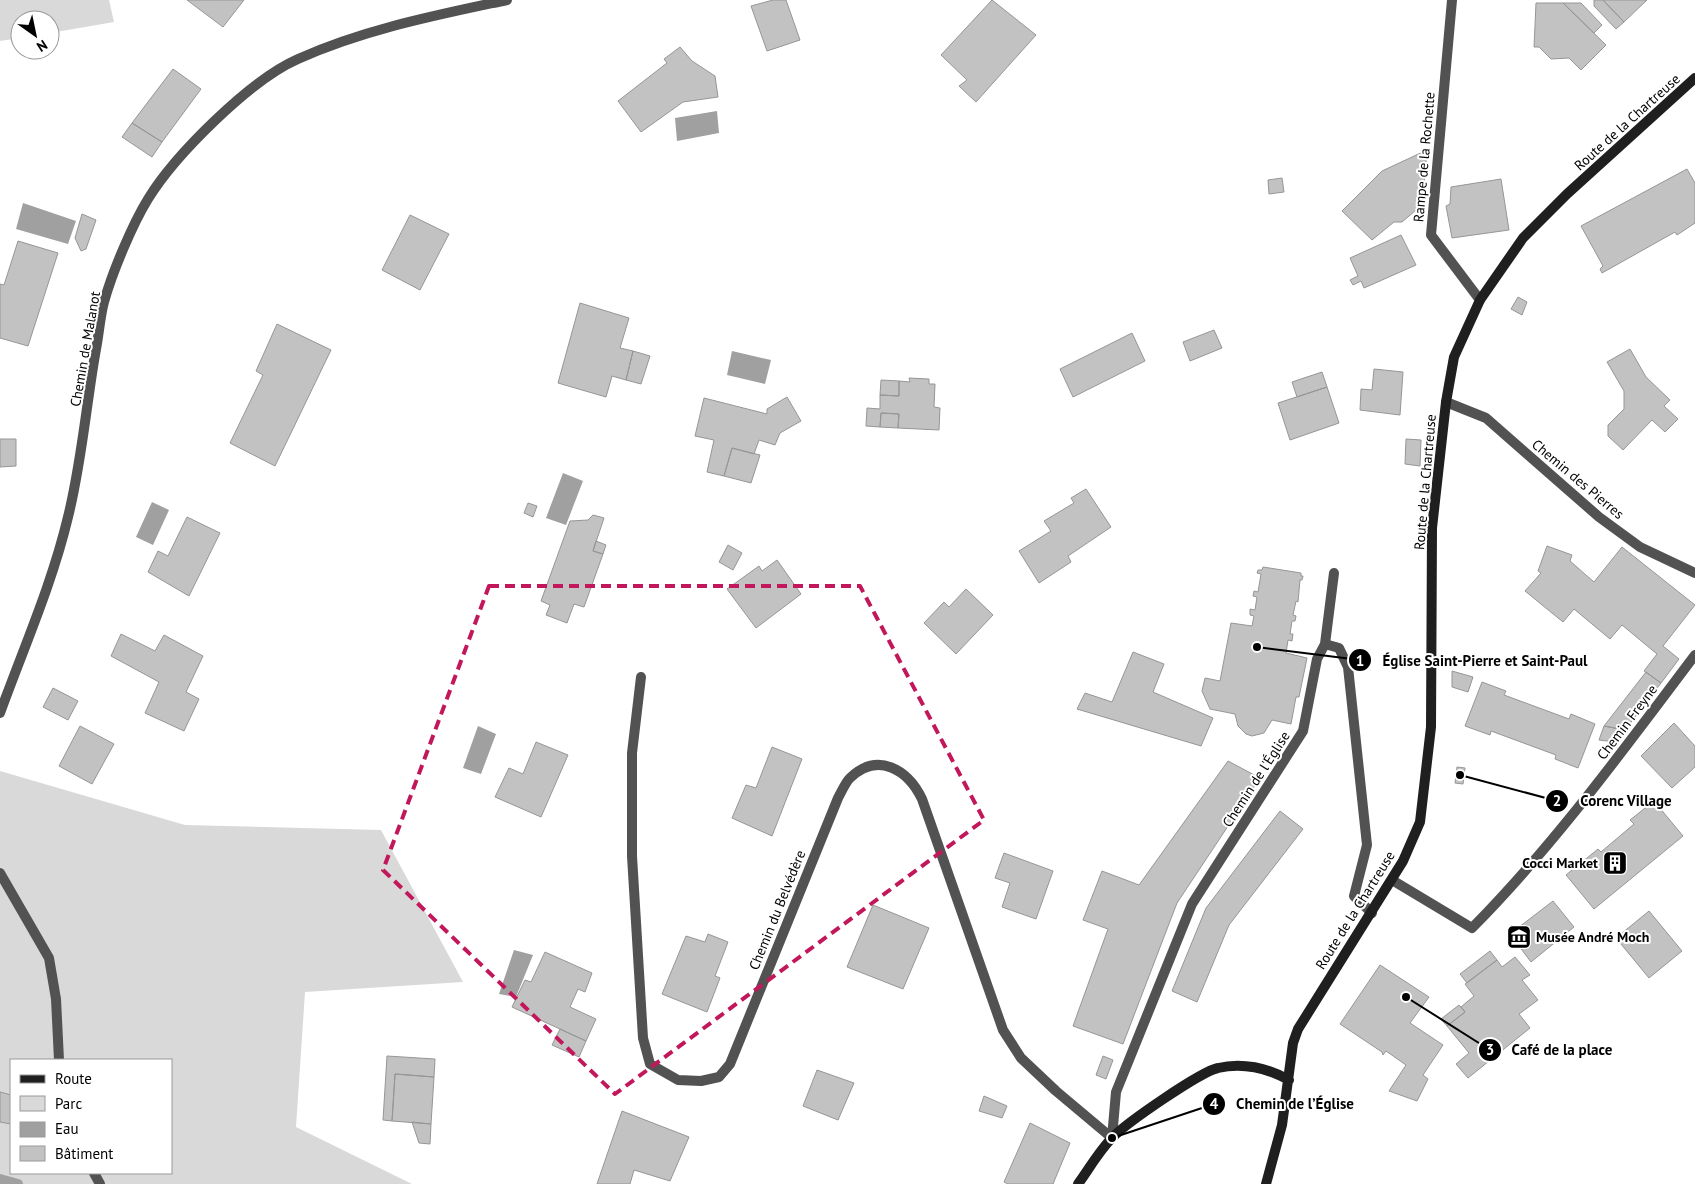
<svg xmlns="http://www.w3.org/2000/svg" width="1695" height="1184" font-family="'PT Sans',sans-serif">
<rect width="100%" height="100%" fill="#fff"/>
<path fill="#d9d9d9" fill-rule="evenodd" d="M0 0H109L114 22 50 33V20H20V38L0 41Z
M0 771 185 825 381 830 463 982 305 992 296 1127 412 1184H0ZM11 1060H171V1173H11Z"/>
<path fill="#a0a0a0" d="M717 111 719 133 677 141 675 118Z
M23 203 76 221 68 244 16 229Z
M732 351 771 360 765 384 727 375Z
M563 473 583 481 566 525 546 518Z
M152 502 169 510 153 545 136 537Z
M478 726 496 734 481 774 463 768Z
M514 950 533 955 516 997 499 994Z"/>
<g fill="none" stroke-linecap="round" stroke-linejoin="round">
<path stroke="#a0a0a0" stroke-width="10" d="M0 1179 18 1184"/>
</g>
<path fill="#c2c2c2" stroke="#969696" d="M187 0H244L223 27Z
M773 0H786L800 40 767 51 751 6Z
M992 0 1036 35 976 102 959 86 967 80 941 55Z
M1594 0H1603L1624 22 1616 29 1594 6Z
M1603 0H1647L1624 22Z
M1536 3H1563L1606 45 1581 70 1569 58 1551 59 1539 47H1534Z
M1563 3H1581L1602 25 1594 33Z
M680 47 692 61 715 76 718 97 683 102 641 132 618 101 667 63 664 59Z
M173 69 201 89 162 142 132 123Z
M132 123 162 142 152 157 122 137Z
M1427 150 1422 205 1402 222H1394L1372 240 1342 211 1382 171Z
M1687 169 1695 183V223L1677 235 1675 232 1602 273 1600 269 1603 266 1581 226Z
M1282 178 1284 192 1269 194 1268 180Z
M1501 179 1509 230 1452 238 1446 206 1450 204 1451 187Z
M82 214 96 220 86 249 81 251 75 238Z
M410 215 449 234 420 290 382 270Z
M1401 235 1416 265 1364 288 1361 281 1353 285 1350 280 1358 276 1350 258Z
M18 241 58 253 28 346 0 338V284L4 285Z
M1518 297 1527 302 1522 315 1511 309Z
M580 303 629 318 620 348 633 351 626 380 612 376 606 397 558 383Z
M277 324 331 350 275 466 230 443 263 375 256 371Z
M1214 330 1222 348 1190 361 1183 342Z
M1132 333 1145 361 1073 397 1060 369Z
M1630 349 1646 377 1670 400 1664 406 1678 419 1665 432 1652 420 1623 450 1608 436V425L1624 409V391L1607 362Z
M633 351 650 356 641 384 626 380Z
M1374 369 1403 372 1400 415 1360 410 1361 389 1372 390Z
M1322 372 1327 387 1297 397 1292 382Z
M909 378 929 379V384H935L934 407 940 408 939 430 898 428 899 414 881 413 880 427 866 426 867 408 880 409V395L899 396V381L910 382Z
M881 380 899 381V396L880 395Z
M1327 387 1339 423 1290 440 1278 403Z
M787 397 801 421 780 433 775 445 759 440 754 454 732 448 724 476 707 472 714 440 695 436 704 398 767 414V409Z
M881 413 899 414 898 428 880 427Z
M0 439H16V466L0 467Z
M1406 439 1421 440 1420 466 1405 464Z
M732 448 760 455 751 483 724 476Z
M1086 489 1111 527 1068 556 1071 562 1039 583 1019 551 1051 531 1044 521 1074 503 1071 498Z
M528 503 537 506 533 517 524 513Z
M593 515 604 518 593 551 603 554 584 607 574 604 567 623 546 615 550 605 541 601 570 521 588 520Z
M187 517 220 533 189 596 148 572 158 551 168 556Z
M596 541 606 545 603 554 593 551Z
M728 545 742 553 733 570 719 562Z
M1547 546 1572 555 1570 561 1594 582 1622 547 1695 605 1663 646 1679 659 1661 683 1644 671 1657 654 1622 625 1610 639 1574 609 1563 622 1525 591 1541 573 1538 571Z
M777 560 801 594 756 628 727 589 759 566 762 571Z
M1263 567 1301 573V576H1303L1302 580H1300L1298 602 1296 601 1293 615 1296 616 1295 621H1292L1290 634H1293L1292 641 1288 640 1286 653 1307 658 1299 697H1296L1291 724 1272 720 1264 733 1252 736 1246 734 1238 726 1235 714 1210 709 1202 691 1205 678 1220 681 1231 623 1252 626 1254 616 1250 615V609L1255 610 1257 597 1253 596 1254 591 1258 592 1261 574 1257 573 1258 570H1262Z
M966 589 993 615 956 654 924 623 944 602 949 607Z
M121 634 155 651 164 635 203 656 186 692 199 699 184 731 145 713 159 682 111 656Z
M1133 652 1164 664 1153 692 1213 718 1201 746 1077 709 1085 693 1112 702Z
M1452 671 1473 677 1468 692 1452 687Z
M1646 672 1661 683 1625 730 1604 726Z
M1482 682 1506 691 1504 695 1569 719 1571 714 1595 724 1578 768 1555 759 1556 755 1491 731 1490 735 1465 726Z
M53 688 78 701 68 720 43 707Z
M1674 723 1695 746V767L1672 788 1641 756Z
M80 726 114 744 92 784 59 766Z
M1604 726 1625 730 1615 742 1599 740Z
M536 742 568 755 541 817 495 797 509 768 523 774Z
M772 747 802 759 772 836 732 818 746 785 756 788Z
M1228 761 1260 778 1177 903 1123 1044 1073 1026 1108 929 1083 920 1102 871 1139 885Z
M1457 767 1465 768 1463 784 1455 783Z
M1654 801 1683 836 1594 909 1566 875 1598 849 1601 852 1634 824 1630 820Z
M1280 811 1303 829 1229 925 1197 1002 1172 991 1206 908Z
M1004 853 1053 871 1036 919 1002 907 1010 883 995 878Z
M1553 901 1574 927 1531 962 1510 934Z
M873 905 929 928 903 989 847 967Z
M1649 911 1682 951 1649 978 1616 938Z
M708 934 728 942 715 976 720 978 707 1012 662 994 686 936 705 942Z
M1490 951 1497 960 1467 983 1460 974Z
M545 952 592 973 585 992 578 989 570 1007 596 1019 586 1041 512 1007 525 980 531 982Z
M1515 957 1530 975 1522 980 1538 1000 1519 1014 1530 1028 1468 1078 1456 1064 1469 1053 1447 1026 1465 1012 1461 1007 1474 996 1465 984 1497 960 1502 967Z
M1380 965 1429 997 1410 1023 1443 1045 1423 1075 1428 1079 1417 1101 1389 1091 1406 1065 1386 1051 1383 1055 1382 1052 1340 1024Z
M1459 1005 1465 1012 1447 1026 1441 1019Z
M560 1029 586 1041 579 1057 552 1045Z
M387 1056 435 1059 434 1077 395 1074 392 1121 383 1120Z
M1103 1056 1113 1060 1106 1079 1096 1075Z
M817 1070 854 1083 838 1120 803 1106Z
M395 1074 434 1077 431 1124 392 1121Z
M0 1092 11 1095V1124L0 1122Z
M984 1096 1007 1106 1002 1118 979 1111Z
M622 1111 689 1137 670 1181 634 1170 630 1184H597Z
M412 1122 431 1124 430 1144 419 1143Z
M1030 1123 1070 1143 1053 1184H1008L1004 1182Z"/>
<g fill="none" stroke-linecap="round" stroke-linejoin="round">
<path stroke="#525252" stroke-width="10" d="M1325 644 1339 648 1348 667 1367 845 1354 896 1372 913
M1112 1138 1116 1092 1192 904 1303 731 1317 659 1325 644 1334 573"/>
<path stroke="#525252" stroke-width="10" d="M1452 0 1431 235 1480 300
M1446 402 1486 418 1599 517 1640 547 1695 573
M641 677 632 753V856L643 1038 650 1064 678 1080 701 1081 719 1077 730 1064 838 798C842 791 845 783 850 778 878 751 908 770 922 799L1003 1030 1021 1058 1056 1091 1112 1138
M0 713C24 647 52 584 68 517 82 461 86 405 96 349 99 334 100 317 104 302 112 273 132 225 148 199 175 155 250 80 298 59 365 29 437 15 507 0
M0 873 49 958 56 999 59 1060
M1392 880 1472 928C1555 844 1624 749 1695 655
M94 1173 100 1184"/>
<path stroke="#1f1f1f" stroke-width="10" d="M1078 1184C1089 1169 1099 1151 1112 1138 1126 1123 1200 1072 1218 1068 1242 1062 1268 1068 1289 1080
M1266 1184 1282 1125 1293 1043 1298 1029 1403 861 1420 822 1431 727 1432 528 1446 402 1454 357 1480 300 1523 238 1567 194 1695 78"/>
</g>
<path fill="none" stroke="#c2185b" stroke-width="4" stroke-dasharray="10 6" stroke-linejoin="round" d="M489 586H860L984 820 615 1094 383 870Z"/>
<defs>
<symbol id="building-square" viewBox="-11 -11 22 22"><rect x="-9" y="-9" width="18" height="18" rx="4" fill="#000" stroke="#fff"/><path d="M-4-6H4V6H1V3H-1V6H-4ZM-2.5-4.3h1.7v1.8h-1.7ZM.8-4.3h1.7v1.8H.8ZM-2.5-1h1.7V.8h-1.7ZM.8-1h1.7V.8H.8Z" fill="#fff"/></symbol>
<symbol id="museum-square" viewBox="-11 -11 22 22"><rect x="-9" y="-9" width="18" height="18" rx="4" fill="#000" stroke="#fff"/><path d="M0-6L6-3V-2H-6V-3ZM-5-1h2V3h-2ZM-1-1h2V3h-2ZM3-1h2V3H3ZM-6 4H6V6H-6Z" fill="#fff"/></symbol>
</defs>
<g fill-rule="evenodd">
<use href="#building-square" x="1601" y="849" width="28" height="28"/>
<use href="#museum-square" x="1505" y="923" width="28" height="28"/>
</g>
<g text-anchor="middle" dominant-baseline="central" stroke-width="4" stroke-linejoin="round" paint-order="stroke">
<g font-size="14" fill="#000" stroke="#fff">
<text transform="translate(1627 122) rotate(-42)">Route de la Chartreuse</text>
<text transform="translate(1424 157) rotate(-85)">Rampe de la Rochette</text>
<text transform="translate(85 349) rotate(-80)">Chemin de Malanot</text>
<text transform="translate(1578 479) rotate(40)">Chemin des Pierres</text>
<text transform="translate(1425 482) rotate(-85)">Route de la Chartreuse</text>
<text transform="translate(1627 722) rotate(-53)">Chemin Freyne</text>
<text transform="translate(1256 779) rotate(-57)">Chemin de l'Église</text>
<text transform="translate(777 910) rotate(-68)">Chemin du Belvédère</text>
<text transform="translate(1355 910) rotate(-58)">Route de la Chartreuse</text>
</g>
<g font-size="14" font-weight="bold" fill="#000" stroke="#fff" text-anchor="end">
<text x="1598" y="863">Cocci Market</text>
<text x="1536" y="937" text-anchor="start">Musée André Moch</text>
</g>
</g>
<path fill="none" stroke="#000" stroke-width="2" d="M1257 647L1360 660M1460 775L1557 801M1406 997L1490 1050M1112 1138L1214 1104"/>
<g fill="#000" stroke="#fff" stroke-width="2">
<circle cx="1257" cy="647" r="5"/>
<circle cx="1460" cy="775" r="5"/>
<circle cx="1406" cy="997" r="5"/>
<circle cx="1112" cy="1138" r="5"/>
<circle cx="1360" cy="660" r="12"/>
<circle cx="1557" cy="801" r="12"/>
<circle cx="1490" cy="1050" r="12"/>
<circle cx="1214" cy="1104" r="12"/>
</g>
<g font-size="15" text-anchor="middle" font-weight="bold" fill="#fff">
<text x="1360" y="666">1</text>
<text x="1557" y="806">2</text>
<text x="1490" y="1055">3</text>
<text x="1214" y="1109">4</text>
</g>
<g font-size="15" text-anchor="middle" font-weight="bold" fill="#000" stroke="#fff" stroke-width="4" stroke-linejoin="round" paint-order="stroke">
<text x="1485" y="666">Église Saint-Pierre et Saint-Paul</text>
<text x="1626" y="806">Corenc Village</text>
<text x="1562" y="1055">Café de la place</text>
<text x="1295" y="1109">Chemin de l’Église</text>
</g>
<rect x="10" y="1059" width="162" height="115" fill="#ffffff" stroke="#999999"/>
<rect x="20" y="1075" width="25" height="8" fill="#1f1f1f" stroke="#999999"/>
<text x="55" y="1084" font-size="15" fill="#000000">Route</text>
<rect x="20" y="1096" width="25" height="15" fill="#d9d9d9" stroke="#999999"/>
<text x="55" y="1109" font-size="15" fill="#000000">Parc</text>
<rect x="20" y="1122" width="25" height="15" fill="#a0a0a0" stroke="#999999"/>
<text x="55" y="1134" font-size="15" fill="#000000">Eau</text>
<rect x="20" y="1146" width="25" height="15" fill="#c2c2c2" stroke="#999999"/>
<text x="55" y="1159" font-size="15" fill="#000000">Bâtiment</text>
<g transform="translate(35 35) rotate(147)"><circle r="24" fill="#ffffff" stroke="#999999"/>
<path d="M0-4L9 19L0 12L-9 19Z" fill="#000000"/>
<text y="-8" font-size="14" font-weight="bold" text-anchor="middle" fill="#000000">N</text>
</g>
</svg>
